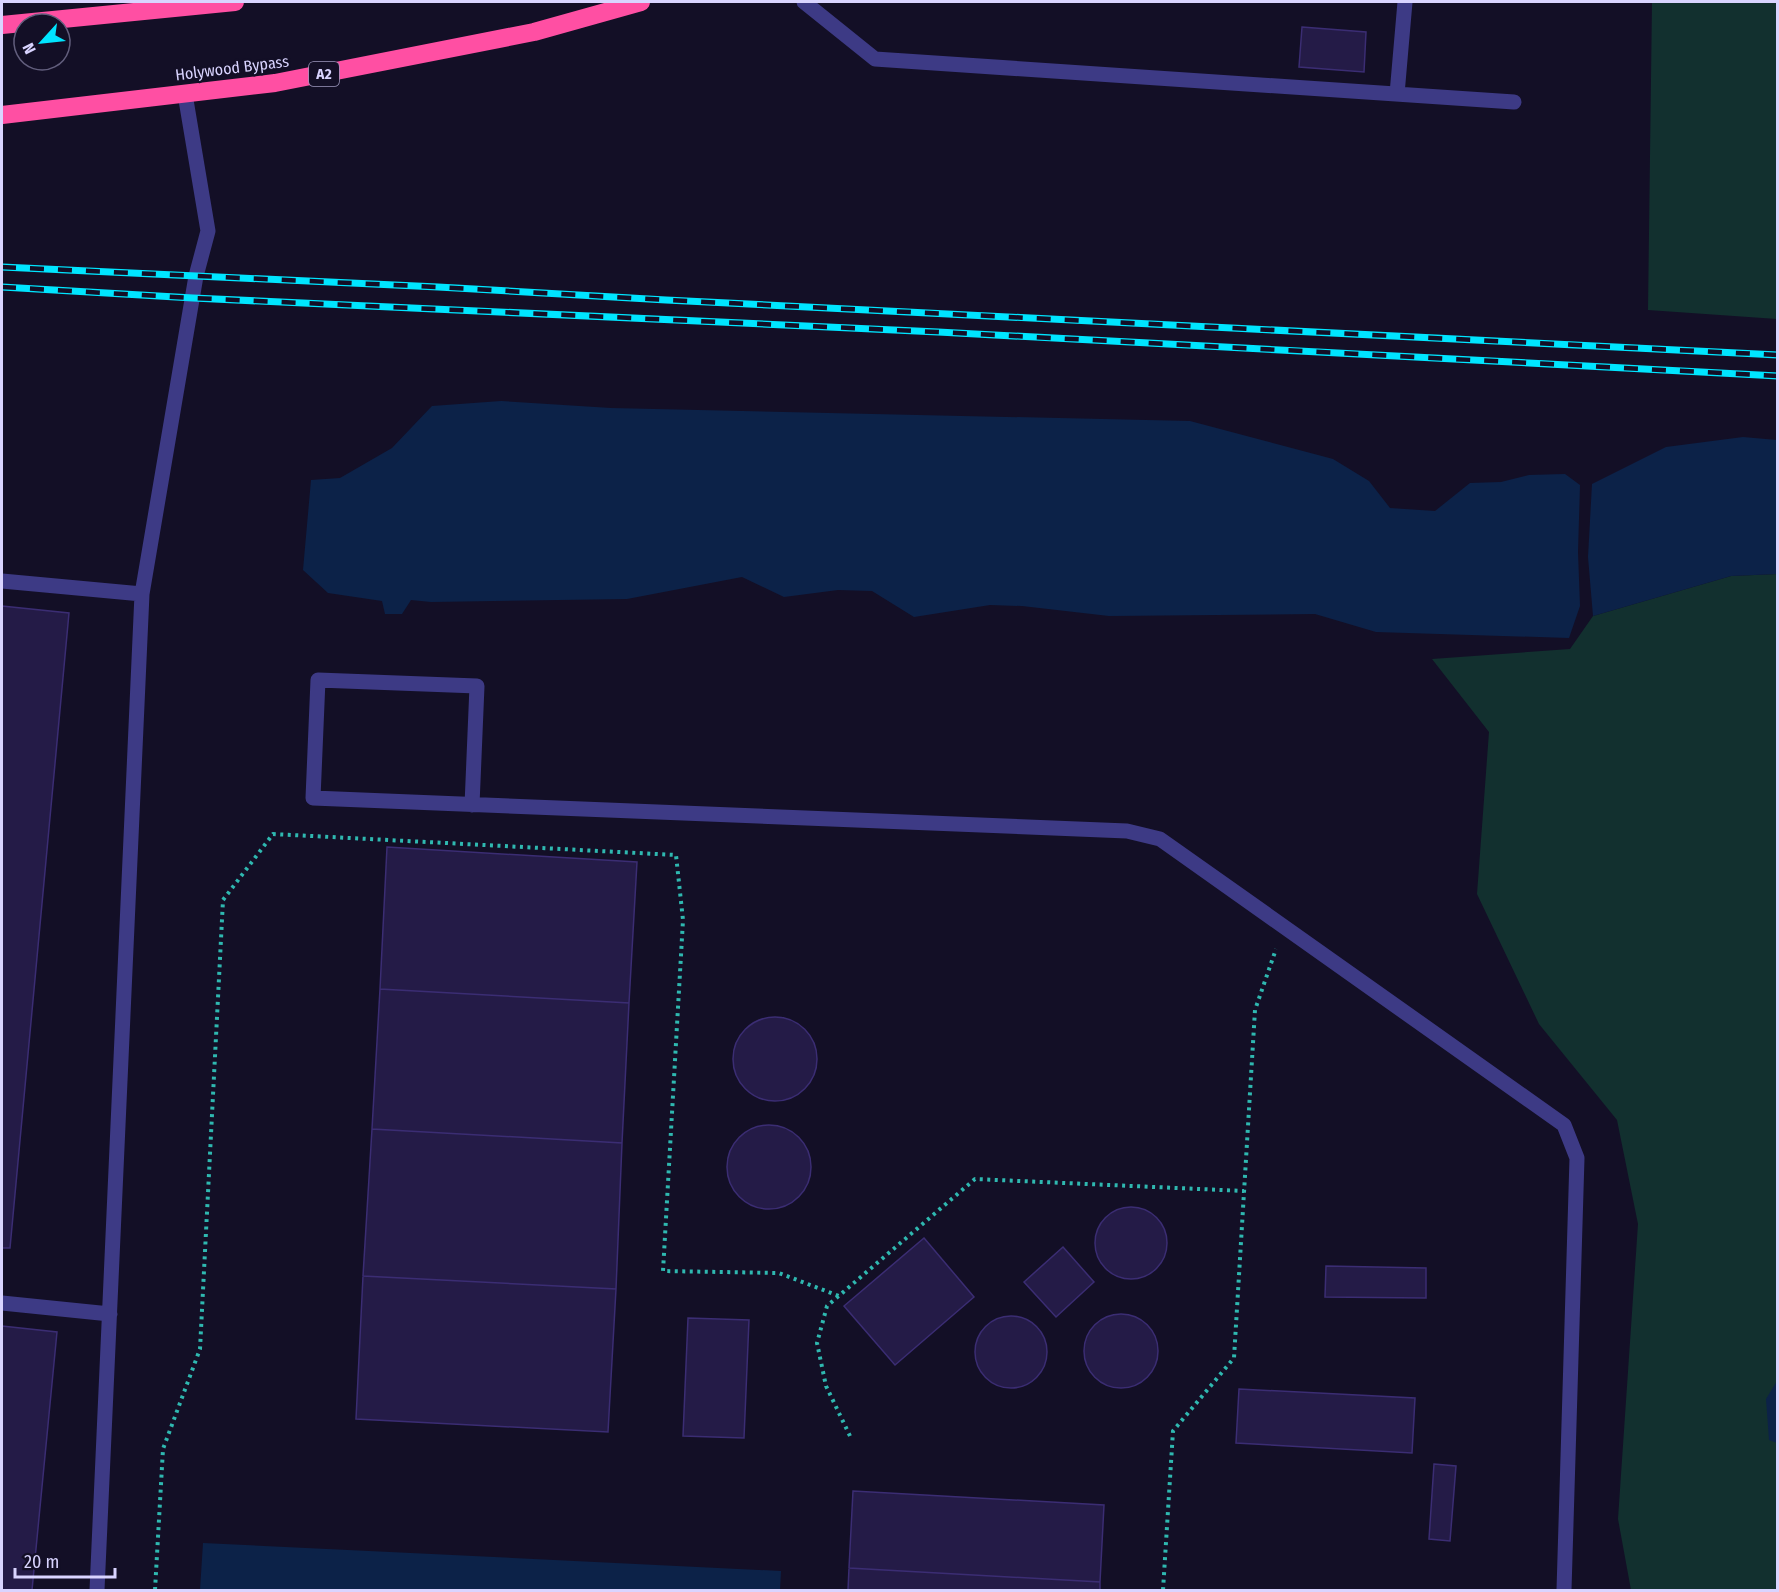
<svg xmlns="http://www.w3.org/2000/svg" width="1779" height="1592" font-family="'Fira Sans Condensed',sans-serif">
<rect width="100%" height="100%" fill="#130f26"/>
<path fill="#12302f" d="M1652 2H1777V319L1648 310Z
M1777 574V1590H1631L1618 1519 1638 1224 1617 1120 1539 1024 1477 894 1489 732 1432 659 1570 649 1593 616 1731 576Z"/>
<path fill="#0c2248" d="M501 401 611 408 1190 421 1333 459 1369 481 1390 508 1435 511 1470 483 1501 482 1529 475 1565 474 1580 485 1578 552 1580 606 1569 638 1376 632 1315 614 1109 616 1022 606 990 605 914 617 872 591 838 590 784 597 742 577 627 599 431 602 411 600 402 614H385L382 601 328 593 303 570 311 480 340 478 392 448 432 406Z
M1743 437 1777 440V574L1731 576 1593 616 1588 557 1592 484 1666 447Z
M1777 1381V1443L1769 1440 1766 1399Z
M203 1543 781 1571 780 1590H200Z"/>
<path fill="#241b47" stroke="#3b2d73" stroke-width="1.5" d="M1302 27 1366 32 1364 72 1299 67Z
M2 606 69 613 10 1248H2Z
M387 847 637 862 629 1003 380 989Z
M380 989 629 1003 622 1143 372 1129Z
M733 1059a42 42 0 1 1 84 0a42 42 0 1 1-84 0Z
M727 1167a42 42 0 1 1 84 0a42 42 0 1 1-84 0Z
M372 1129 622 1143 616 1289 363 1276Z
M1095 1243a36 36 0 1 1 72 0a36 36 0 1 1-72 0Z
M924 1238 974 1297 895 1365 844 1306Z
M1063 1247 1094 1282 1056 1317 1024 1282Z
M1326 1266 1426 1268V1298L1325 1297Z
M363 1276 616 1289 608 1432 356 1419Z
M1084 1351a37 37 0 1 1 74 0a37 37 0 1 1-74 0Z
M975 1352a36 36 0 1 1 72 0a36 36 0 1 1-72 0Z
M688 1318 749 1320 744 1438 683 1436Z
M2 1326 57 1332 32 1590H2Z
M1239 1389 1415 1398 1412 1453 1236 1443Z
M1434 1464 1456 1466 1450 1541 1429 1539Z
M853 1491 1104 1505 1100 1582 849 1568Z
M849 1568 1100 1582V1590H848Z"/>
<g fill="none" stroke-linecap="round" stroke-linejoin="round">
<path stroke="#2fb8b0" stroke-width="4" stroke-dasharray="3 4.5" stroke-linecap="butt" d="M850 1436 826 1386 817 1343 827 1306 975 1179 1244 1191
M155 1590 163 1449 200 1349 223 900 273 834 676 855 683 920 663 1271 779 1273 839 1296
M1163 1590 1173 1431 1234 1358 1255 1010 1276 949"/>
<path stroke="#3d3a85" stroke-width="15" d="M804 2 875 59 1514 102
M1397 94 1405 2
M2 581 142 594 97 1590
M142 594 196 276 208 231 185 94
M472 805 477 686 318 680 313 798 1127 831 1160 839 1564 1125 1577 1158 1564 1590
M2 1303 110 1314"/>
<path stroke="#ff4fa3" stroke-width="18" d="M2 25 235 2
M2 115 275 83 534 32 641 2"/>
<defs>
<path id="rail" d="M2 267 438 287 666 300 1778 355
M2 287 193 298 938 332 1778 376"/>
</defs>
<use href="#rail" stroke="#00e5ff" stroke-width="7"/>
<use href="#rail" stroke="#130f26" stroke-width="4.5" stroke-dasharray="14" stroke-linecap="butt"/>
</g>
<g text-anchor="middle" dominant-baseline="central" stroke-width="4.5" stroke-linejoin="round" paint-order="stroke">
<rect fill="#130f26" stroke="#9e99be" stroke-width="1.5" x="309" y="62" width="30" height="24" rx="4.5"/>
<g font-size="15" font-weight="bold" fill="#d9d4ff">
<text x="324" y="74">A2</text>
</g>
<g font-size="16" fill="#d9d4ff" stroke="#130f26">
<text transform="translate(232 68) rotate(-7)">Holywood Bypass</text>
</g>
</g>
<rect width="1779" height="1592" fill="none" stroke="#d9d4ff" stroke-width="6"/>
<g transform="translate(42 42) rotate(243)"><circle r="28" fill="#130f26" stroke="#625e7d" stroke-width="1.5"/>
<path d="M0-4.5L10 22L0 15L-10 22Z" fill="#00e5ff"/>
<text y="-9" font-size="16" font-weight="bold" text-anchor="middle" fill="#d9d4ff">N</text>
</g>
<path d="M15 1568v9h100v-9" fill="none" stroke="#d9d4ff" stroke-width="3"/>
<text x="24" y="1568" font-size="18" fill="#d9d4ff" stroke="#130f26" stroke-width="4.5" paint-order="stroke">20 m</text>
</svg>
